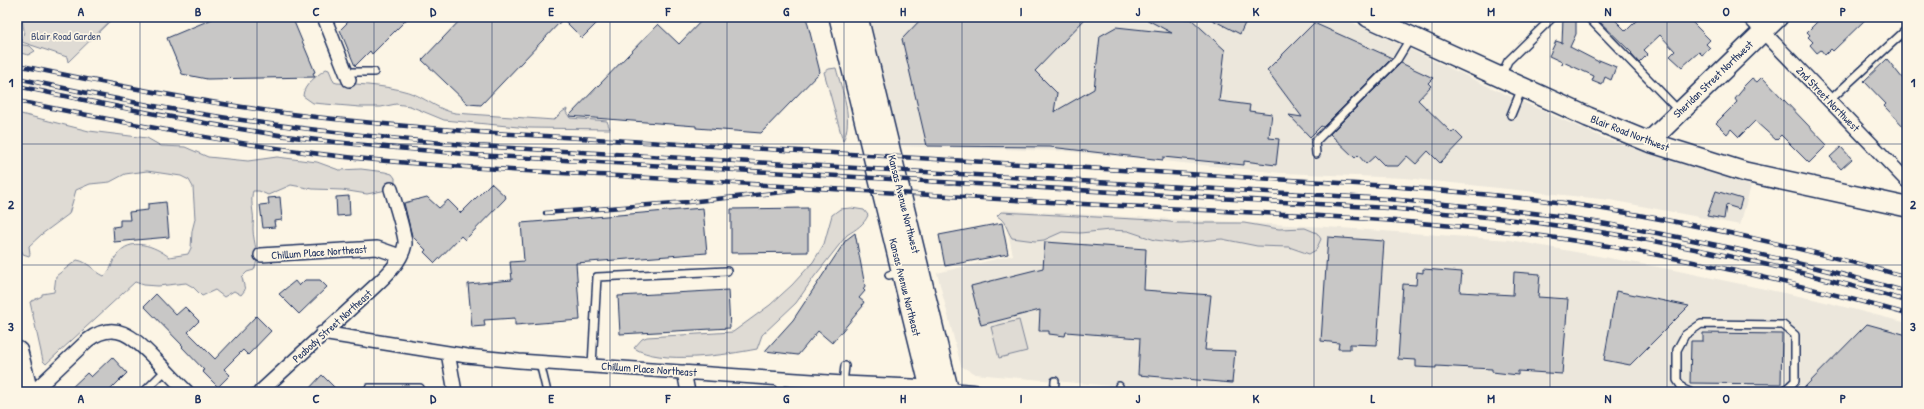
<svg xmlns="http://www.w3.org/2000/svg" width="1924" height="409" font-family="'Patrick Hand',sans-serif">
<rect width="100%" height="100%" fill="#fcf5e5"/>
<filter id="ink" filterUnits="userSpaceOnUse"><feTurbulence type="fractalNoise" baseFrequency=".025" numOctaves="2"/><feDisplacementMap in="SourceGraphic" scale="8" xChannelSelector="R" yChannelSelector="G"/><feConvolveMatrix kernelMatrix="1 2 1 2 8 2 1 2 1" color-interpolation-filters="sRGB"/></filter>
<g filter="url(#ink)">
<path fill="#ece7dc" d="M866 17H1341L1505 94 1606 139 1751 186 1740 225 1610 200 1405 178 1281 173 1063 151 897 146Z
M1003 210 1326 227 1510 240 1669 269 1813 299 1907 323V392H1180L975 374 961 366 937 273 1013 255Z"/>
<path fill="#dfdbd4" stroke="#7d8599" d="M22 17H114L68 62 67 57 22 42 24 31Z
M17 44 30 46 35 51 28 55 17 52Z
M836 68C842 91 854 118 843 141L824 72 829 69Z
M326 69 329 70 334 82 337 83C359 84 396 86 416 95 429 101 440 110 455 113L554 120 562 112 567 109 566 112 570 118 607 121 610 129 529 128 444 120 410 106 396 104 381 107H360L313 103 303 96C303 85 318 75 326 69Z
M17 113 89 131 147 138 161 146 185 147 208 157 248 161 277 157 317 162 339 170 361 169 385 172 392 174 395 178V184L382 191 367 194 342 190 313 189 291 185 268 195 259 191H253C251 198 252 205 253 213 254 218 253 223 253 229 253 243 261 256 254 270L247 272 242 277 245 290 241 295 234 291 224 297 215 290 202 296 193 287 186 283 158 286 144 285 135 282 46 364 43 361 30 302 42 296V294L54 292 56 276 77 260C89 262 93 271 104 276 114 267 110 264 117 255 130 236 155 246 169 257L188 254 191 248 192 231 195 219 193 187 189 180 181 176 147 171 125 174 110 182 90 184 76 190 69 214 42 234 29 246 30 254 29 256 23 254 17 240Z
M851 208 864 210 868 215C865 224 855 230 847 235L814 277 796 303 762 335 757 349C726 355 660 365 634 348L642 339 647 337 733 332 770 305 792 285 813 262 824 244 832 215 840 209Z
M1001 212 1153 220 1178 223H1244L1279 229 1305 228 1317 233 1321 239 1316 250 1309 254 1289 247 1257 246 1222 239 1179 243 1155 240 1128 231 1110 230 1080 233 1062 232 1044 240 1035 241 1012 238C1006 229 1006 221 997 216Z
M1019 320 1027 351 999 358 991 327Z"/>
<path fill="#c8c7c6" stroke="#1b2f5e" d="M217 17H292L315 72 313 73 315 77 207 79 182 74 167 38Z
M353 17H409L372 54 370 51 355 66 340 30Z
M463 17H603L582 38 563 19 481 105 468 104 422 60Z
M705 17H806L820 72 761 133 696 128V126L569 116 658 24 679 44Z
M923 17H1087L1035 71 1057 93 1054 112 1094 89 1100 36 1116 27 1172 33 1142 17 1191 19 1225 50 1219 101 1250 105 1249 111 1272 114 1269 138 1279 139 1276 165 1244 161V165L1163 157V160L1050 147 927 146 902 39Z
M1207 17H1238L1246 21 1240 34Z
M1595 17H1619L1615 20 1626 31 1640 17H1687L1710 40 1706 44 1710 48 1702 55 1699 52 1682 67 1670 56 1675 51 1660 35 1644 50 1648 54 1639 63 1631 54 1632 53Z
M1822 17H1868L1833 51 1831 49 1825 55 1821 50 1817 53 1810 45 1813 42 1808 37 1810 35 1807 32Z
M1563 18 1576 19V34L1570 47 1599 62V60L1616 67 1611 80 1605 77 1602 85 1592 81 1594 76 1563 62 1562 65V62L1549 56 1556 41 1562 43Z
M1314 23 1392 58 1323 127 1321 126 1310 137 1289 115 1302 117 1267 70Z
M1887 59 1907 84V130L1884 106 1886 104 1864 81Z
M1401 63 1433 78 1428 83 1431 86 1418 100 1452 133 1454 130 1463 139 1440 163 1428 151 1416 164 1407 156 1398 166H1385L1375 156 1366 164 1358 155 1355 158 1330 134Z
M1762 77 1827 145 1809 163 1781 135 1776 140 1755 121 1739 137 1731 129 1727 134 1716 123 1737 102 1735 99 1744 88 1743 87 1752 78 1757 82Z
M1841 147 1852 159 1841 169 1830 157Z
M491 183 506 197 505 199 465 240 461 236 435 263 424 252 426 250 412 236 404 203 427 197 439 208 448 200 461 213Z
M1716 191 1742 199 1739 209 1726 205 1724 219 1707 216Z
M349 196 350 215 337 216 336 197Z
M280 197 282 220 274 221 275 227 263 228 260 205 269 204 268 198Z
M166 202 169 237 114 242 113 227 120 226V220H130L129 212 148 210V204Z
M703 208 707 253 576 263 580 320 515 325V318L484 320 485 326 472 327 468 284 512 280 510 262 524 261 521 223Z
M808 208V252L731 253V209Z
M1002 223 1008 254 945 266 939 235Z
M855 233 865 286 863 289 865 291 859 298 864 302 862 305 863 306 832 343 818 331 798 355 765 351 793 320 846 240Z
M1328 237 1384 241 1377 345 1350 344V349H1338L1339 343 1321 341Z
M1045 242 1146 249 1144 290 1211 295 1205 350 1235 351 1232 383 1138 375 1140 338 1066 332 1065 336 1049 334V331H1039L1040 310 981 325 971 286 1043 268Z
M1423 269 1462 272 1460 292 1513 295 1514 272 1540 274 1538 297 1568 299 1562 374 1518 371V375L1492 372V369L1436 366V368L1416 367V360L1398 359 1403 284 1416 285 1417 272 1423 273Z
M305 280H320L327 287 299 314 279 294 295 281 299 286Z
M728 290 730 328 620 334 618 296Z
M1616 291 1689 306 1630 365 1604 360Z
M156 294 176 315 185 307 199 321 188 332 215 359 256 316 271 331 248 355 243 350 224 369 230 375 218 387 202 371 204 370 182 347 183 346 144 306Z
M1867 324 1907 335V392H1800Z
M1703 333 1782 334 1781 384 1690 383 1691 341H1703Z
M112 357 127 373 108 392H67L87 373 91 377Z
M322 375 339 392H306Z"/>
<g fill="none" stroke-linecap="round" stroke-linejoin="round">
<defs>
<path id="lane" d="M1588 17 1680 112
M346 72H374
M1501 76 1508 61 1553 17
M1829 101 1907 29
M1511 115 1522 88
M1316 154 1315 142 1397 60 1411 37
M889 275 901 272
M540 363 547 392
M592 365 597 277 727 271
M843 383 845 366
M144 392 166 370
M365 392 369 388H420
M780 392V379
M1054 392 1055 381
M1119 392V386
M1690 392 1683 389 1677 380V350L1685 335 1701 324 1783 325 1795 335V381L1783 392"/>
<path id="street" d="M324 17 349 80
M1749 17 1907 181
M261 255 377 248 400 256
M322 333 467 356 519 361 843 383 912 386 977 392
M448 353 455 392
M684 372 688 392
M33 392 88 340C116 319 134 338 154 358 165 369 176 381 187 392
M260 392 374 287C386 276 402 261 405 244 406 237 394 199 391 189"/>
<path id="secondary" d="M839 17 931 392
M858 17 949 392
M1368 17 1588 117 1649 142 1745 172 1907 207
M1649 142 1778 17"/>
<path id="primary" d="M17 352 27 392"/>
</defs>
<use href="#lane" stroke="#1b2f5e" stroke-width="10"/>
<use href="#street" stroke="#1b2f5e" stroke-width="16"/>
<use href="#secondary" stroke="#1b2f5e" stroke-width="22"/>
<use href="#primary" stroke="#1b2f5e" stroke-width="24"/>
<use href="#lane" stroke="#fcf5e5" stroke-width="7"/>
<use href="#street" stroke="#fcf5e5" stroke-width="13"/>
<use href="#secondary" stroke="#fcf5e5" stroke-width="19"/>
<use href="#primary" stroke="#fcf5e5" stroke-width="21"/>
<defs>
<path id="rail" d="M17 65C108 84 199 102 291 114 353 122 415 127 478 132L1390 186C1453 192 1516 196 1579 205 1690 222 1799 247 1907 277
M17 78C72 90 127 102 183 111 280 127 378 138 477 146L1388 199C1451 205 1515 209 1577 219 1689 237 1798 261 1907 292
M17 86C106 105 195 123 286 136 349 145 413 149 476 155L1387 208C1450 214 1512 218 1574 228 1686 244 1798 270 1907 301
M17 101C136 125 255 149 376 160 462 168 548 172 634 177 784 186 934 195 1083 204 1246 213 1410 216 1570 240 1684 257 1796 283 1907 314
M545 213 688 202 793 191"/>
</defs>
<use href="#rail" stroke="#1b2f5e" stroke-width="4.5"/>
<use href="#rail" stroke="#fcf5e5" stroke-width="3" stroke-dasharray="9" stroke-linecap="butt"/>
</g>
</g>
<path fill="none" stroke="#1b2f5e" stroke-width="1" stroke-opacity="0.55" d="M140 17V392M257 17V392M374 17V392M492 17V392M610 17V392M727 17V392M844 17V392M962 17V392M1080 17V392M1197 17V392M1314 17V392M1432 17V392M1550 17V392M1667 17V392M1784 17V392M17 144H1907M17 265H1907"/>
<g text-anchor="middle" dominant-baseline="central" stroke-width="3.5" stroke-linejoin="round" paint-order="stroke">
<g font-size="11" fill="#425176" stroke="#fcf5e5">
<text x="66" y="36">Blair Road Garden</text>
</g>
<g font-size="11" fill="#1b2f5e" stroke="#fcf5e5">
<text transform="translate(1713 79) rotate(-44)">Sheridan Street Northwest</text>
<text transform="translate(1828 99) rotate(46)">2nd Street Northwest</text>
<text transform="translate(1630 133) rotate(21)">Blair Road Northwest</text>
<text transform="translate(904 204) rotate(76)">Kansas Avenue Northwest</text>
<text transform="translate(319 252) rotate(-4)">Chillum Place Northeast</text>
<text transform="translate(905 287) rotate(76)">Kansas Avenue Northeast</text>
<text transform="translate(332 326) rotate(-42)">Peabody Street Northeast</text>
<text transform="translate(649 369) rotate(4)">Chillum Place Northeast</text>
</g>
</g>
<rect width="1924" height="409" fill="none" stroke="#fcf5e5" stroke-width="44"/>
<rect x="22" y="22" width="1880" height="365" fill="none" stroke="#1b2f5e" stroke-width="1.5"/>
<g font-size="13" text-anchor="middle" font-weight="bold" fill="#1b2f5e">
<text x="81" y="16">A</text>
<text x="198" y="16">B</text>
<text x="316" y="16">C</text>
<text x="433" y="16">D</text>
<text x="551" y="16">E</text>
<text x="668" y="16">F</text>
<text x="786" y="16">G</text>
<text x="903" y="16">H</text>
<text x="1021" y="16">I</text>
<text x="1138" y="16">J</text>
<text x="1256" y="16">K</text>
<text x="1373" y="16">L</text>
<text x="1491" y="16">M</text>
<text x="1608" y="16">N</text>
<text x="1726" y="16">O</text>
<text x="1843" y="16">P</text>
<text x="11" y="87">1</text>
<text x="1913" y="87">1</text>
<text x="11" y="209">2</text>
<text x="1913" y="209">2</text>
<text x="11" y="331">3</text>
<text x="1913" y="331">3</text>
<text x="81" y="403">A</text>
<text x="198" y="403">B</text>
<text x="316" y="403">C</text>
<text x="433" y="403">D</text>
<text x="551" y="403">E</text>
<text x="668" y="403">F</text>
<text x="786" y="403">G</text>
<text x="903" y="403">H</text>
<text x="1021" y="403">I</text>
<text x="1138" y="403">J</text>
<text x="1256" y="403">K</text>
<text x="1373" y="403">L</text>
<text x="1491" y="403">M</text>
<text x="1608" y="403">N</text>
<text x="1726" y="403">O</text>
<text x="1843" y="403">P</text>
</g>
</svg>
